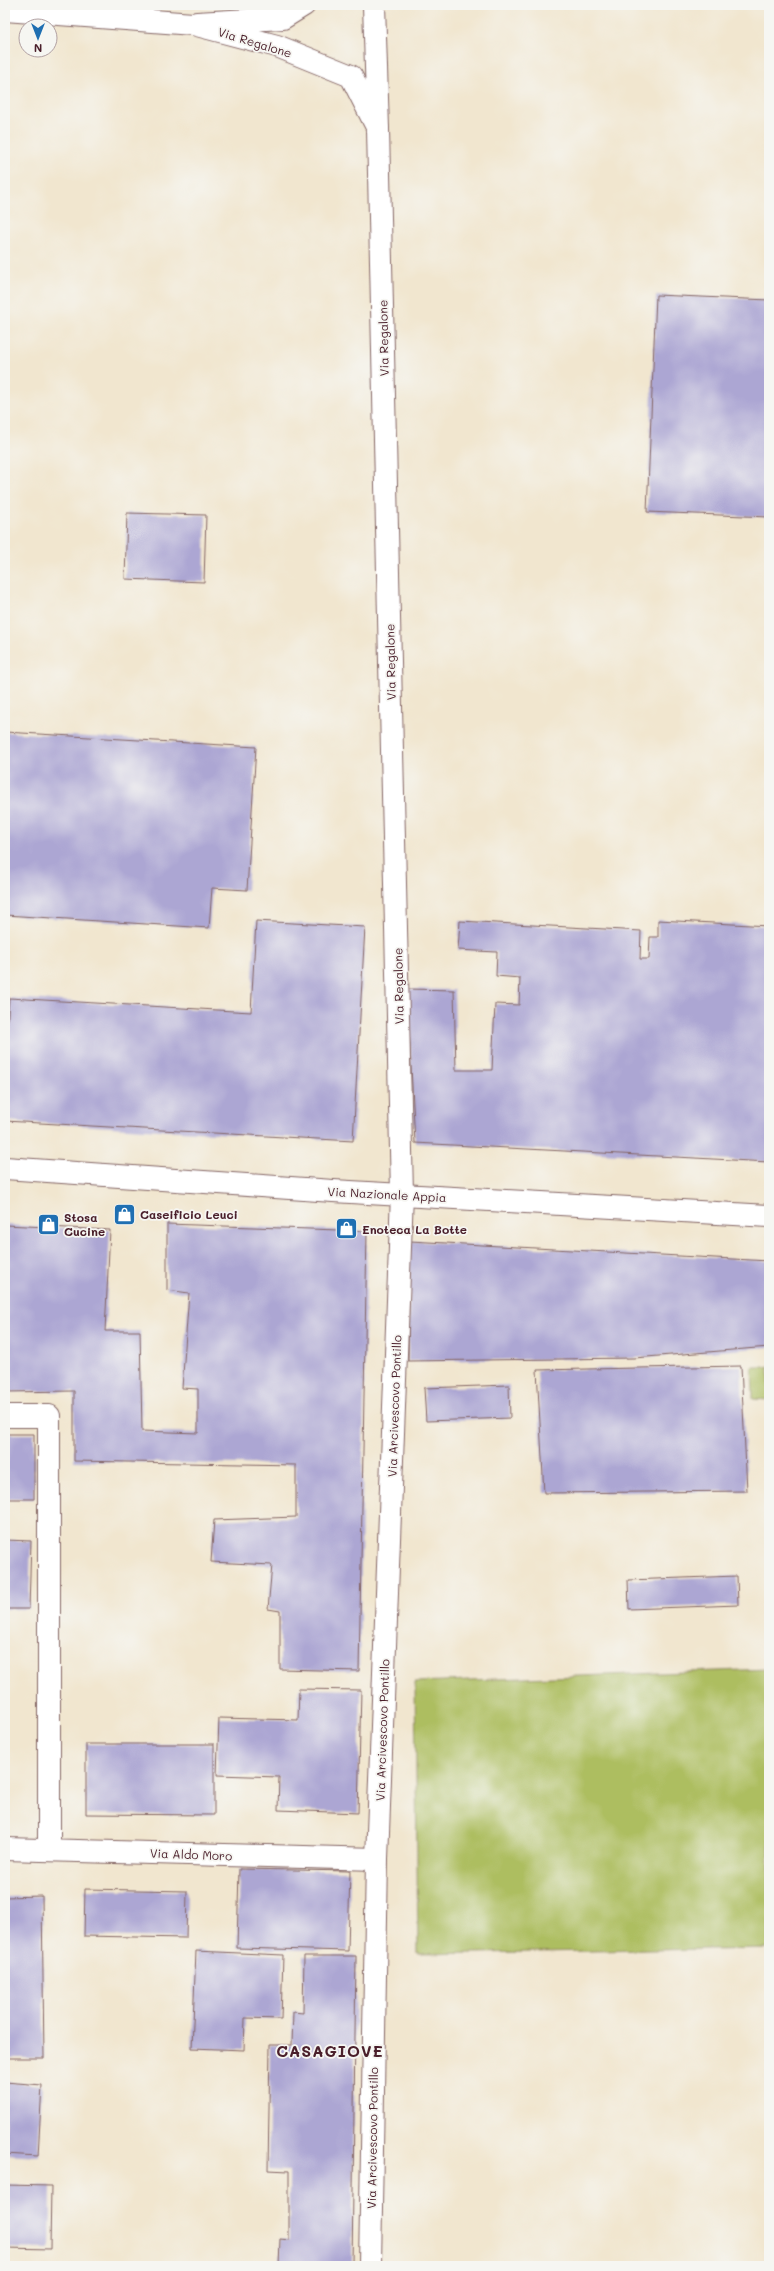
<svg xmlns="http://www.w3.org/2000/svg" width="774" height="2271" font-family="Mali,sans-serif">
<rect width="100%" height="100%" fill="#f6f6f2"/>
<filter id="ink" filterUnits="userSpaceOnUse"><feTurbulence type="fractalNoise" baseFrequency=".025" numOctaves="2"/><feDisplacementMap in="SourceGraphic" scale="8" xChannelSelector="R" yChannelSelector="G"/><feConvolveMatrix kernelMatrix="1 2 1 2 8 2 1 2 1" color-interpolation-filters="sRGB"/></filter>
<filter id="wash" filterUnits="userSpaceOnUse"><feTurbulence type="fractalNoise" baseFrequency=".012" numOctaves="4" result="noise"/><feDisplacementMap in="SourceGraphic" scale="16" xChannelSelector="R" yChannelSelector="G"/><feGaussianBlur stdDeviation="0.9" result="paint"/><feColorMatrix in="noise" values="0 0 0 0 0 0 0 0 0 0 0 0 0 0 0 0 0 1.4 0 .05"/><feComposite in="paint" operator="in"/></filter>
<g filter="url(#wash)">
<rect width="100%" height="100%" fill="#f1e6cf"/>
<path fill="#adbe61" stroke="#7c6e46" d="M752 1367H769V1400L753 1399Z
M769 1669V1948L418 1954 415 1682Z"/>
<g id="blocks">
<path fill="#aca6d3" d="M656 295 769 300V517L647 512Z
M127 513 206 515 204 582 125 579Z
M5 732 256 747 247 890 212 888 209 928 5 915Z
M658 920 769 926V1162L415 1143 407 989 454 990 456 1070H492L495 1004 519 1005 520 978 496 976 497 952 458 950 460 921 641 931 640 959H649L650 937H658Z
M256 921 365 927 353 1141 5 1121V1063L9 998 251 1012Z
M167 1224 367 1231 359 1671 280 1669V1611L268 1609 272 1565 211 1562 214 1520 296 1517V1465L74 1461V1391L5 1392V1225L110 1230 105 1331H140L142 1431 198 1433V1389L182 1388 189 1293 167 1290Z
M410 1241 769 1261V1347L634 1358 408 1361Z
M741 1366 747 1491 544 1493 537 1370Z
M509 1385 510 1418 426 1421 424 1388Z
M5 1434H34V1499H5Z
M5 1540 31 1541 29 1609H5Z
M737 1576 738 1605 629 1609 628 1580Z
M299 1689 361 1690 358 1813 278 1810 279 1777 217 1775 219 1718 298 1720Z
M86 1744H214V1815L86 1814Z
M239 1869 350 1871 348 1951 237 1948Z
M85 1889 187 1891 186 1938 84 1936Z
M42 1896 44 2058H5V1897Z
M196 1951 283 1955 281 2019 245 2018 244 2050 192 2048Z
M304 1956H356L352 2266H279L280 2239 289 2240V2171L268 2170 270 2045H292L293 2012 303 2013Z
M5 2082 42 2085 38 2156 5 2154Z
M5 2185 51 2186 50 2249 5 2248Z"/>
</g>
</g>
<g filter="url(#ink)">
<use href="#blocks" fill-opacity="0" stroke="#846564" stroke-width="1"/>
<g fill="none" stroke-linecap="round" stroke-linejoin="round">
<defs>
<path id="minor" d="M374 5 378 129
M197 23 283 18 304 5
M9 1416H49V1850
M5 1849 377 1859
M370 2266 377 1859 402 1194"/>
<path id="tertiary" d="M5 10 193 24 277 46 351 76 378 129 402 1194"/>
<path id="secondary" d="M5 1168 333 1191 769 1216"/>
</defs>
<use href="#minor" stroke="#846564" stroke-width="24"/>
<use href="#tertiary" stroke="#846564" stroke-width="24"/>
<use href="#secondary" stroke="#846564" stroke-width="24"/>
<use href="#minor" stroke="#fff" stroke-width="22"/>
<use href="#tertiary" stroke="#fff" stroke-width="22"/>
<use href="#secondary" stroke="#fff" stroke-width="22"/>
</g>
</g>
<defs>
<symbol id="shop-square" viewBox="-11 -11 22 22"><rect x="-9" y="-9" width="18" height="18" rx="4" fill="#1f6fb2" stroke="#f6f6f2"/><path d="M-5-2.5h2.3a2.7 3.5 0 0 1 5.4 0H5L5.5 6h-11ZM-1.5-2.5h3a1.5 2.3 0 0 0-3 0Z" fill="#fff"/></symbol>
</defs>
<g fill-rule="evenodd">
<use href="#shop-square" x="112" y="1202" width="25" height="25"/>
<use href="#shop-square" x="36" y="1212" width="25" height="25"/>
<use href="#shop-square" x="334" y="1216" width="25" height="25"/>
</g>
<g text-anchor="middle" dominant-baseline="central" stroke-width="3.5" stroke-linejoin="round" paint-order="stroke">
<g font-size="12" fill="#4a1f2b" stroke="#f6f6f2">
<text transform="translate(255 42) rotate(17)">Via Regalone</text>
<text transform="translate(383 338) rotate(-91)">Via Regalone</text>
<text transform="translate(390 662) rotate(-91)">Via Regalone</text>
<text transform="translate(398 986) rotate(-91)">Via Regalone</text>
<text transform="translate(387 1194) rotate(3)">Via Nazionale Appia</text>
<text transform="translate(394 1406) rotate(-88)">Via Arcivescovo Pontillo</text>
<text transform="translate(382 1730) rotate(-88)">Via Arcivescovo Pontillo</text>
<text transform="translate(191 1854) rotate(2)">Via Aldo Moro</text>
<text transform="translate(372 2138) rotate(-89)">Via Arcivescovo Pontillo</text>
</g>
<g font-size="12" font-weight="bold" fill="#4a1f2b" stroke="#f6f6f2" text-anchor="start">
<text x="140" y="1214">Caseificio Leuci</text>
<text x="64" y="1217">Stosa<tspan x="64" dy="14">Cucine</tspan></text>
<text x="362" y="1229">Enoteca La Botte</text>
</g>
<g font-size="16" font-weight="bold" letter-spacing="1" fill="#4a1f2b" stroke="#f6f6f2">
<text x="330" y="2050">CASAGIOVE</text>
</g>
</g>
<rect width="774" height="2271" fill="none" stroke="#f6f6f2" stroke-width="20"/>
<g transform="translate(38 38) rotate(180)"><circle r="19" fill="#f6f6f2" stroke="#b1a0a2"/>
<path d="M0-3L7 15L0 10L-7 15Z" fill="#1f6fb2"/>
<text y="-6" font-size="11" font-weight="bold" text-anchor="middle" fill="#4a1f2b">N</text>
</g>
</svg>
